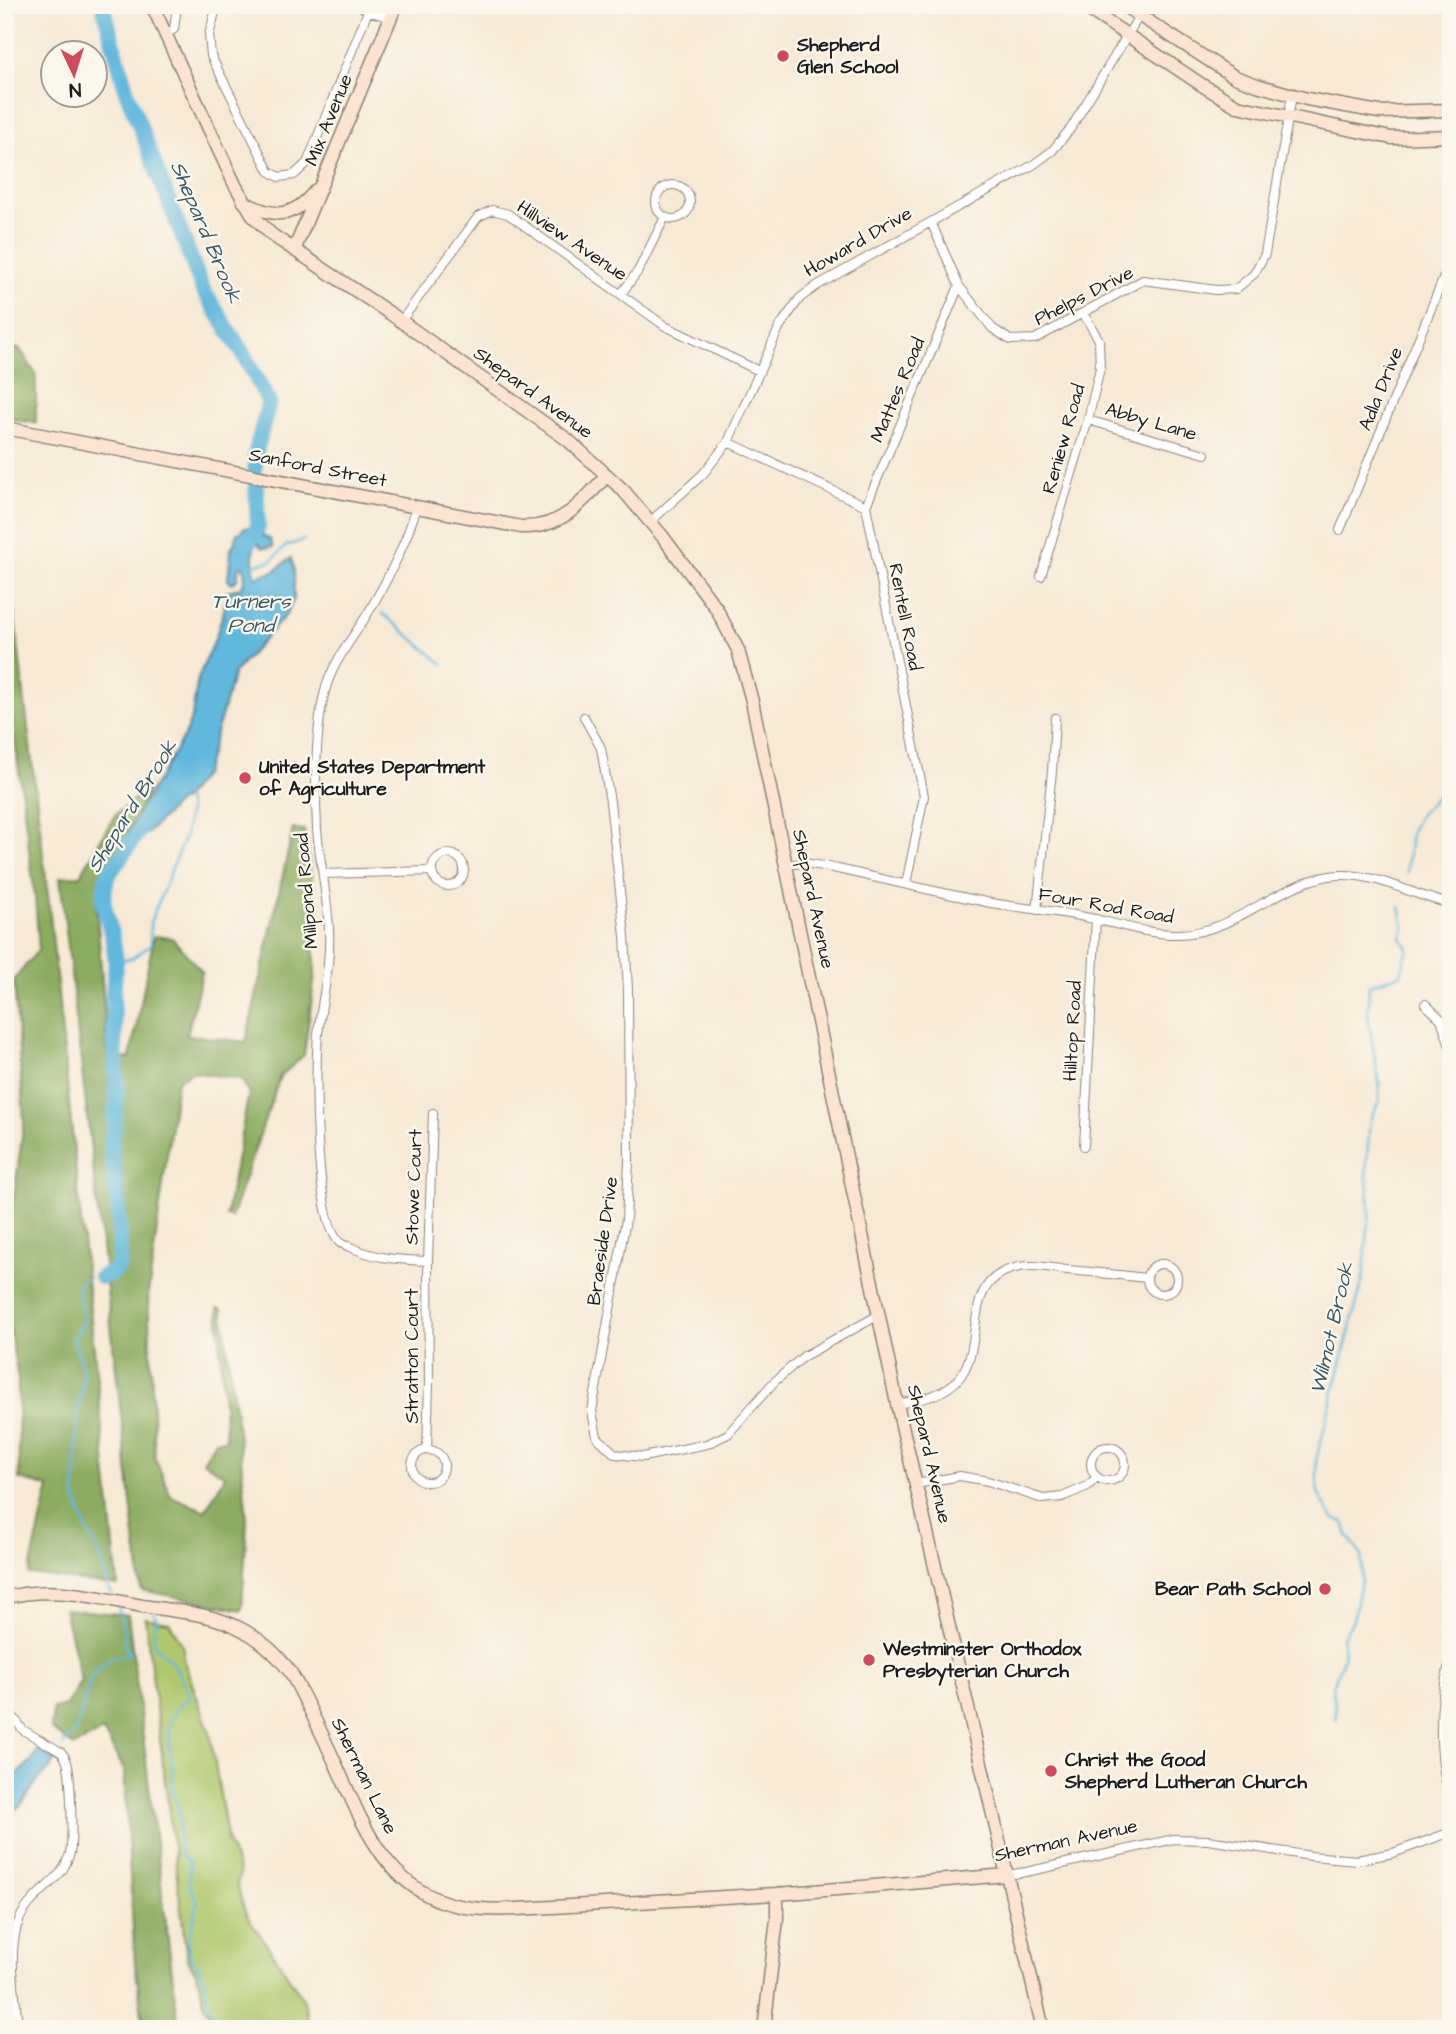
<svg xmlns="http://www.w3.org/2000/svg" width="1456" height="2034" font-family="'Architects Daughter',sans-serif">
<rect width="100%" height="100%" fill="#fbf7ec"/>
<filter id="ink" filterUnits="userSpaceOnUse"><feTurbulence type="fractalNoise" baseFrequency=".0143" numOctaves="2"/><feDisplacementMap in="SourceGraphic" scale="14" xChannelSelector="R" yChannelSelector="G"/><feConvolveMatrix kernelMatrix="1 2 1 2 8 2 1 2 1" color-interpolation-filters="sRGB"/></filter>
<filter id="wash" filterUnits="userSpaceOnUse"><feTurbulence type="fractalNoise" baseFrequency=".00686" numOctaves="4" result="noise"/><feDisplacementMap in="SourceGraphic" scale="28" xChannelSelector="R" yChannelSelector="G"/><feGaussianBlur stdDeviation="1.57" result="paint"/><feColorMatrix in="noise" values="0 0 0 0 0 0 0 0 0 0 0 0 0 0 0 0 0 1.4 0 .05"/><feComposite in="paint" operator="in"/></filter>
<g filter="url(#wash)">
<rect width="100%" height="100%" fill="#f7e9d4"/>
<path fill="#afc86d" stroke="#667244" stroke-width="2" d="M145 1618 169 1622 182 1644 186 1667 210 1733 228 1842 240 1873 237 1885 246 1914 304 2000 309 2029H218L205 2006 197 1975 187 1958Z"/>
<path fill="#8bac60" stroke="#54643e" stroke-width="2" d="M19 348 36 374V423L5 418V350Z
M5 536 48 895 118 1586 29 1574 49 1487 19 1479 18 1378 5 1302V1262L24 1122 14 980 39 949 35 897 12 717 5 706Z
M150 786 96 901 108 1060 130 1058 154 936 172 938 202 972 187 1035 246 1042 293 829 304 830 314 895 315 975 304 1055 280 1077 231 1218 226 1216 249 1092 241 1079 192 1072 177 1081 148 1295 155 1458 171 1496 205 1511 225 1476 203 1461 216 1440H226L218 1308 222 1309 239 1439 247 1519 242 1610 141 1590 60 877 80 876 115 815Z
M64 1609 128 1615 179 2029H144L135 1964 124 1769 103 1731 74 1746 51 1729 53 1708 66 1706 81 1680Z"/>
<path fill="#60b8dd" stroke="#3e6a7c" stroke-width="2" d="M264 526 263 536 270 539 273 547 262 548 257 542C251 551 253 566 256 577L274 571 291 558 294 569V599L286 615 234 673 204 774 183 800 178 802 149 832 127 847 134 820 184 736 192 716 198 678 215 639 224 610 227 591 240 588 245 580 244 567 239 566 237 580 231 583 228 580 231 548 234 544 237 533 242 532 243 528Z
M38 1749 55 1759C50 1772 45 1772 37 1781 30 1791 27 1800 17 1809L5 1800C5 1773 32 1769 38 1749Z"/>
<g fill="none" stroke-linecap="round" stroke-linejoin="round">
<path stroke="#60b8dd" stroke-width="2.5" d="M253 565 271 561 286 546 304 540
M382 613 443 664
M1407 873 1411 831 1420 814 1451 781
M116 962 132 958 151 945 150 923 185 836 189 808 185 797
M88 1278 82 1281 78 1286 84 1322 73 1339 84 1374 78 1409 75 1496 85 1526 101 1557 108 1587 113 1595
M154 1613 157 1620 154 1629V1644L174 1664 191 1698 181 1703 170 1720 169 1749 173 1772 172 1791 179 1810 180 1854 190 1862 189 1884 198 1903 188 1944 190 1955 203 1976 209 2007 224 2029
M1336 1719 1333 1686 1344 1656 1342 1638 1353 1620 1361 1582 1362 1556 1348 1536 1344 1522 1333 1519 1318 1493 1316 1460 1363 1279 1370 1209 1366 1169 1370 1120 1379 1102V1081L1368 1018 1369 985 1401 974 1408 948 1401 938 1404 927 1400 907
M63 1745 77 1728 91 1677C94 1673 108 1659 113 1657 121 1655 124 1658 130 1653L124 1644 125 1636 118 1606"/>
<path stroke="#60b8dd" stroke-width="16" d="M103 5 127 93 203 290 241 350 269 402 255 455V468
M247 545 258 527 256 484
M101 1277 114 1272 119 1265 120 1254 118 1204 111 1150 117 1095 113 995 116 962 113 940 103 901 107 877 139 831"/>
</g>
</g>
<g filter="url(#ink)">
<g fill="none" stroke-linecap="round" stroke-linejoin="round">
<defs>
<path id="street" d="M217 5 209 35 211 56 269 171 279 177 294 175 307 163 368 11 391 18
M359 5 368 11
M164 35 174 29 177 5
M656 202a17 17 0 1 1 34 0a17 17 0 1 1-34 0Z
M931 222 959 286 992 328 1010 340 1035 339 1143 280 1216 290 1236 289 1254 274 1265 254 1292 95
M621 294 638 271 665 217
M401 321 478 217 492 210 508 214 665 326 759 371
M1088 420 1205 454
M728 442 866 506 924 796 906 884
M866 506 959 286
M417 507C406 542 390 576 371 608 355 636 333 660 325 691 315 729 315 789 317 829 320 862 327 895 329 929 331 965 322 999 318 1034 315 1071 314 1219 340 1243 344 1245 351 1247 355 1249 379 1259 402 1260 428 1261
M651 521 703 474 728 442 780 326 800 298 818 285 1033 165 1052 151 1071 128 1139 16
M1340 530 1451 260
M1041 576 1088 420 1100 368 1099 340 1083 313
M584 717 601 748 610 802 625 936 628 990 629 1162 626 1219 592 1411 597 1437 615 1454 643 1457 707 1444 728 1434 774 1382 804 1356 879 1315
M432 870a16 16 0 1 1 32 0a16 16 0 1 1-32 0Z
M786 865 803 863 824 866C879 878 935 892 991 903 1020 908 1050 910 1080 916 1112 922 1147 935 1179 934 1237 933 1280 879 1338 875 1377 873 1413 896 1451 904
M323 874 432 871
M1037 910 1052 772 1055 718
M1425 1004 1441 1019 1451 1049
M1084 1146 1096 919
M1147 1279a15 15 0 1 1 30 0a15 15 0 1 1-30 0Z
M897 1404C919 1400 945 1396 960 1377 987 1341 959 1279 1019 1267 1034 1264 1051 1268 1067 1270 1094 1272 1120 1275 1147 1278
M1091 1464a17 17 0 1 1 34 0a17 17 0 1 1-34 0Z
M412 1466a16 16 0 1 1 32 0a16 16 0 1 1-32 0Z
M427 1450 429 1384 428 1261 433 1113
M916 1484 960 1476 988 1481 1043 1499 1062 1497 1088 1486 1097 1477
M1451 1658C1438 1701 1437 1758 1451 1801
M5 1706 23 1730 61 1752C65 1756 67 1761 68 1766 71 1781 73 1839 70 1853 68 1859 65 1867 61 1872 46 1890 24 1902 17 1926 8 1958 16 1996 18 2029
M1007 1875 1026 1872 1174 1839 1208 1840 1311 1856 1357 1860 1393 1853 1451 1832"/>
<path id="secondary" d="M152 5 235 185 254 217 272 235 391 314 568 440 623 490 663 537 716 608 738 650 752 701 897 1404 1043 2029
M1082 5 1202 85 1237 106 1391 138 1451 136
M1123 5 1235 77 1257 85 1307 99 1379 112 1451 110
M244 202C275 219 294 218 316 190
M295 248 396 5
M5 428 521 527C561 529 583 502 607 475
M5 1598C53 1584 102 1599 149 1607 177 1611 207 1614 233 1625 257 1636 276 1652 291 1673 308 1704 323 1736 338 1769 362 1822 384 1882 444 1902 469 1910 493 1910 518 1909L777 1894 1007 1875
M764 2029 777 1919V1894"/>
</defs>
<use href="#street" stroke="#8a8278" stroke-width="10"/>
<use href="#secondary" stroke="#8a8278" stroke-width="15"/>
<use href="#street" stroke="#fff" stroke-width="8"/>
<use href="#secondary" stroke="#fde4d1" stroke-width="12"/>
</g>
</g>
<g fill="#d1495b" stroke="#fbf7ec" stroke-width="2.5">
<circle cx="783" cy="56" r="7"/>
<circle cx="245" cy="778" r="7"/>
<circle cx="1325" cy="1589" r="7"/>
<circle cx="869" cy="1660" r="7"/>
<circle cx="1051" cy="1771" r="7"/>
</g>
<g text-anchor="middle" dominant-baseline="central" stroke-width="5" stroke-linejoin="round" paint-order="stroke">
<g font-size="19" font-weight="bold" fill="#1c1c1c" stroke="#fbf7ec" text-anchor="start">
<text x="797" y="45">Shepherd<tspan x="797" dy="22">Glen School</tspan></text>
<text x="259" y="767">United States Department<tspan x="259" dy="22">of Agriculture</tspan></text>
<text x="1311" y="1589" text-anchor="end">Bear Path School</text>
<text x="883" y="1649">Westminster Orthodox<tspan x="883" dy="22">Presbyterian Church</tspan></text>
<text x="1065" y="1760">Christ the Good<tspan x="1065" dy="22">Shepherd Lutheran Church</tspan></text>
</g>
<g font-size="19" fill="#1c1c1c" stroke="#fbf7ec">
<text transform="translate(329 120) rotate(-68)">Mix Avenue</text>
<text transform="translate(572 241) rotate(34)">Hillview Avenue</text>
<text transform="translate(858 242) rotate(-30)">Howard Drive</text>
<text transform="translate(1084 296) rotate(-27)">Phelps Drive</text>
<text transform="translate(1381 389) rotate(-68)">Adla Drive</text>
<text transform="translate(898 390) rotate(-67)">Mattes Road</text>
<text transform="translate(533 393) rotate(36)">Shepard Avenue</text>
<text transform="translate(1151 422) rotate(16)">Abby Lane</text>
<text transform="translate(1064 439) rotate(-74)">Reniew Road</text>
<text transform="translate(318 468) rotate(11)">Sanford Street</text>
<text transform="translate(905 617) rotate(79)">Rentell Road</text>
<text transform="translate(307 891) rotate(-95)">Millpond Road</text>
<text transform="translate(813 899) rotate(78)">Shepard Avenue</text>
<text transform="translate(1106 906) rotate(10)">Four Rod Road</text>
<text transform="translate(1073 1031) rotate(-87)">Hilltop Road</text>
<text transform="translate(414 1187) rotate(-88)">Stowe Court</text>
<text transform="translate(603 1241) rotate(-82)">Braeside Drive</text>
<text transform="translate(412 1356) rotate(-90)">Stratton Court</text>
<text transform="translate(929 1454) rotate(77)">Shepard Avenue</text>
<text transform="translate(364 1776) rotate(64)">Sherman Lane</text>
<text transform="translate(1066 1841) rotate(-12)">Sherman Avenue</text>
</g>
<g font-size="21" font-style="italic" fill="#375a69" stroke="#fbf7ec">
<text transform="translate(206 232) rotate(67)">Shepard Brook</text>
<text x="251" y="601">Turners<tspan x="251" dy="24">Pond</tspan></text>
<text transform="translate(132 806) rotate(-58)">Shepard Brook</text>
<text transform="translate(1332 1328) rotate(-77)">Wilmot Brook</text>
</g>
</g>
<rect width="1456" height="2034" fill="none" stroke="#fbf7ec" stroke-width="28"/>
<g transform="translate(74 74) rotate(176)"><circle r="33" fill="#fbf7ec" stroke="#a29f99" stroke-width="2"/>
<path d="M0-5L12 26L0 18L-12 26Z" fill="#d1495b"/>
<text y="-10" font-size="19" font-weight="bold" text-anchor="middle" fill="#1c1c1c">N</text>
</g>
</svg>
